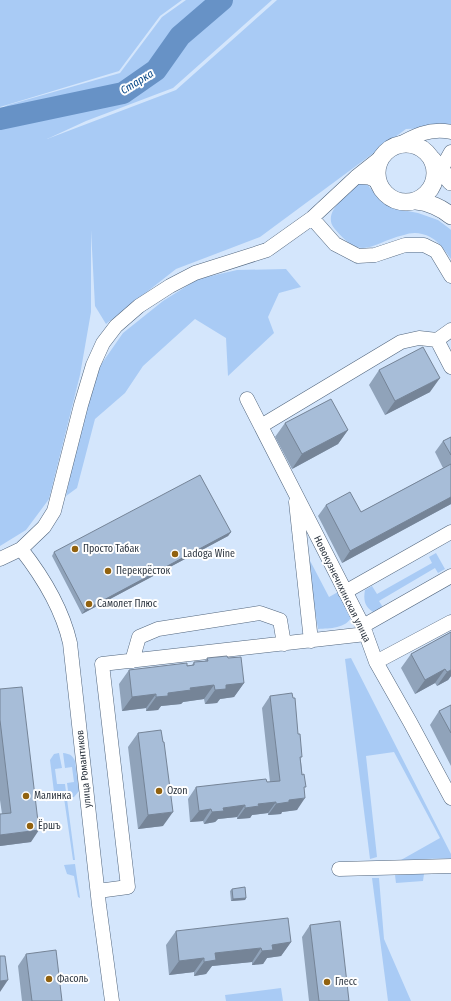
<svg xmlns="http://www.w3.org/2000/svg" width="451" height="1001" font-family="'Fira Sans Condensed',sans-serif">
<rect width="100%" height="100%" fill="#d4e6fc"/>
<path fill="#a9cbf5" d="M0 0H182L160 16 119 71 0 107Z
M186 0H272L173 88 86 121 47 139 176 90 277 0H451V127L406 129 260 237 176 269 106 324 95 306 91 230V312L80 375 49 499 26 530 0 546V109L8 105 120 73 162 17Z
M366 183 380 200 392 208 418 213 438 220 450 229 451 230V259C443 248 436 237 422 234 416 232 409 233 404 235 370 243 363 263 334 228 322 213 347 194 357 184Z
M286 269 301 287 279 293 268 317 274 333 228 376 226 338 195 319 143 366 125 393 95 419 77 488 66 496 84 410 100 366 123 333 163 301 198 279 237 270Z
M306 553 329 597 338 592 352 616C346 629 330 628 318 629Z
M436 553 445 569 438 573 435 568 379 601 384 609 375 613C365 608 363 601 365 590L372 586 377 594 432 563 429 557Z
M351 658 451 854V858L401 860 440 838 394 752 366 756 377 857 370 859 345 659Z
M59 753 62 768 55 769 57 784H65L75 860H73L64 798 56 796 54 792 50 760 54 754Z
M63 753C69 754 72 754 75 761L79 791 74 797 69 798 67 783 74 782 72 767 65 768Z
M75 864 80 898 78 897 74 876 67 874 64 865Z
M424 874 423 881 396 883 395 875Z
M372 878H379L384 939 411 1001H388Z
M281 988 283 1001H226L225 995Z"/>
<g fill="none" stroke-linecap="round" stroke-linejoin="round">
<path stroke="#6792c6" stroke-width="22" d="M0 119 123 93 156 70 180 36 222 0"/>
<defs>
<path id="minor" d="M394 147C412 137 429 127 451 132
M356 177C365 177 372 176 379 184
M433 184 451 152
M312 218 335 244 358 256 375 255 405 245H424L436 251 451 276
M451 330 437 340 451 367
M247 399 363 626 376 662 410 722 451 798
M261 426 401 342 419 338 437 340
M296 502 311 641
M21 549C43 577 62 608 70 643L99 905 112 1001
M0 559 21 549 44 527 54 511 81 405 93 365 103 343 116 326 139 306 170 286 195 273 267 250 312 218 356 177 385 154
M345 592 451 532
M363 626 451 576
M132 661 139 637 158 629 260 613 280 620 284 644
M376 662 451 622
M339 869 451 866
M98 891 128 887 102 664 366 634"/>
<path id="tertiary" d="M377 173a29 29 0 1 1 58 0a29 29 0 1 1-58 0Z
M432 159 451 182
M416 201C428 202 442 208 451 216"/>
</defs>
<use href="#minor" stroke="#51657d" stroke-width="15"/>
<use href="#tertiary" stroke="#51657d" stroke-width="18"/>
<use href="#minor" stroke="#fff" stroke-width="14"/>
<use href="#tertiary" stroke="#fff" stroke-width="17"/>
</g>
<path fill="#90a3ba" d="M379 370 430 392 385 415 369 385Z
M285 423 348 430 338 444 292 469 275 437Z
M451 437V504L342 563 318 516 326 505 361 512 443 468 435 452 443 441Z
M231 532 228 536 82 614 52 556 54 552Z
M451 632V676L448 680 437 686 435 683 415 694 401 668 411 654Z
M207 658H228L244 683 234 697 220 699 217 703 205 704 204 699 183 702 181 704 161 706 158 710 146 711V708L122 711 119 684 129 670 192 665 194 662 205 661Z
M0 689 31 842 0 846V814H2L0 800Z
M270 696 298 734 304 790 297 810 282 812 281 814 268 815V813L252 815 250 818 237 819V817L218 819 215 822 204 824 203 821 190 822 188 799 196 787 270 782 262 708Z
M451 705V766L430 725 439 711Z
M138 733 163 826 138 829 128 747Z
M232 889 246 898 245 900 231 901 230 891Z
M310 925 349 1001H309L302 937Z
M176 931 291 942 281 956 267 958 263 964 252 965V962L212 966 206 974 194 976V972L169 975 166 945Z
M26 954 62 1001H22L18 966Z"/>
<path fill="#758497" d="M440 378 430 392 385 415 395 401Z
M348 430 338 444 292 469 302 454Z
M451 497V504L342 563 350 551Z
M231 532 228 536 82 614 85 610Z
M445 669 435 683 415 694 425 680Z
M451 670V676L448 680 437 686 447 672Z
M244 683 234 697 220 699 217 703 205 704 215 690 226 685Z
M214 685 204 699 183 702 181 704 161 706 158 710 146 711 156 697 168 693 190 688Z
M156 694 146 708 122 711 132 697Z
M305 798 297 810 282 812 281 814 268 815 276 804 289 800Z
M276 802 268 813 252 815 250 818 237 819 245 808 258 804Z
M245 805 237 817 218 819 215 822 204 824 212 812 223 808Z
M211 809 203 821 190 822 199 811Z
M173 812 163 826 138 829 148 815Z
M39 830 31 842 0 846V835Z
M246 898 245 900 231 901 233 899Z
M291 942 281 956 267 958 263 964 252 965 262 951 272 945Z
M261 948 252 962 212 966 206 974 194 976 204 962 215 953Z
M204 958 194 972 169 975 179 961Z
M8 980 0 992V981Z"/>
<path fill="#a7bdd8" stroke="#758497" d="M423 347 440 378 395 401 379 370Z
M331 399 348 430 302 454 285 423Z
M451 437V455L443 441Z
M451 464V497L350 551 326 505 350 492 361 512Z
M200 475 231 532 85 610 54 552Z
M451 632V670L447 672 445 669 425 680 411 654Z
M227 656 228 658 241 657 244 683 226 685V689L215 690 214 685 190 688 191 690 168 693V696L156 697V694L132 697 129 670 187 663V666L194 665V662L208 661 207 658Z
M22 687 39 830 0 835V814L11 813 0 720V689Z
M292 693 293 698H295L298 734H300L302 757H300L302 775 304 774 306 787H304L305 798 289 800V802L276 804V802L258 804 259 806 245 808V805L223 808 224 811 212 812 211 809 199 811 196 787 266 779 267 782 280 781 270 696Z
M451 705V733L439 711Z
M161 730 163 742H164L173 812 148 815 138 733Z
M245 887 246 898 233 899 232 889Z
M288 918 291 942 272 945 273 950 262 951 261 948 215 953 216 960 204 962V958L179 961 176 931Z
M340 921 349 1001H319L310 925Z
M56 950 62 1001H32L26 954Z
M0 956H5L8 980 0 981Z"/>
<g fill="#92620f" stroke="#fff" stroke-width="1.5">
<circle cx="75" cy="549" r="4"/>
<circle cx="175" cy="554" r="4"/>
<circle cx="108" cy="571" r="4"/>
<circle cx="89" cy="604" r="4"/>
<circle cx="159" cy="791" r="4"/>
<circle cx="26" cy="796" r="4"/>
<circle cx="30" cy="826" r="4"/>
<circle cx="49" cy="979" r="4"/>
<circle cx="327" cy="982" r="4"/>
</g>
<g text-anchor="middle" dominant-baseline="central" stroke-width="4" stroke-linejoin="round" paint-order="stroke">
<g font-size="10" fill="#2d3641" stroke="#fff" text-anchor="start">
<text x="83" y="549">Просто Табак</text>
<text x="183" y="554">Ladoga Wine</text>
<text x="116" y="571">Перекрёсток</text>
<text x="97" y="604">Самолет Плюс</text>
<text x="167" y="791">Ozon</text>
<text x="34" y="796">Малинка</text>
<text x="38" y="826">Ёршъ</text>
<text x="57" y="979">Фасоль</text>
<text x="335" y="982">Глесс</text>
</g>
<g font-size="10" fill="#2d3641" stroke="#fff">
<text transform="translate(342 589) rotate(64)">Новокузнечихинская улица</text>
<text transform="translate(84 769) rotate(-96)">улица Романтиков</text>
</g>
<g font-size="11" font-style="italic" fill="#094887" stroke="#fff">
<text transform="translate(137 82) rotate(-32)">Старка</text>
</g>
</g>
</svg>
